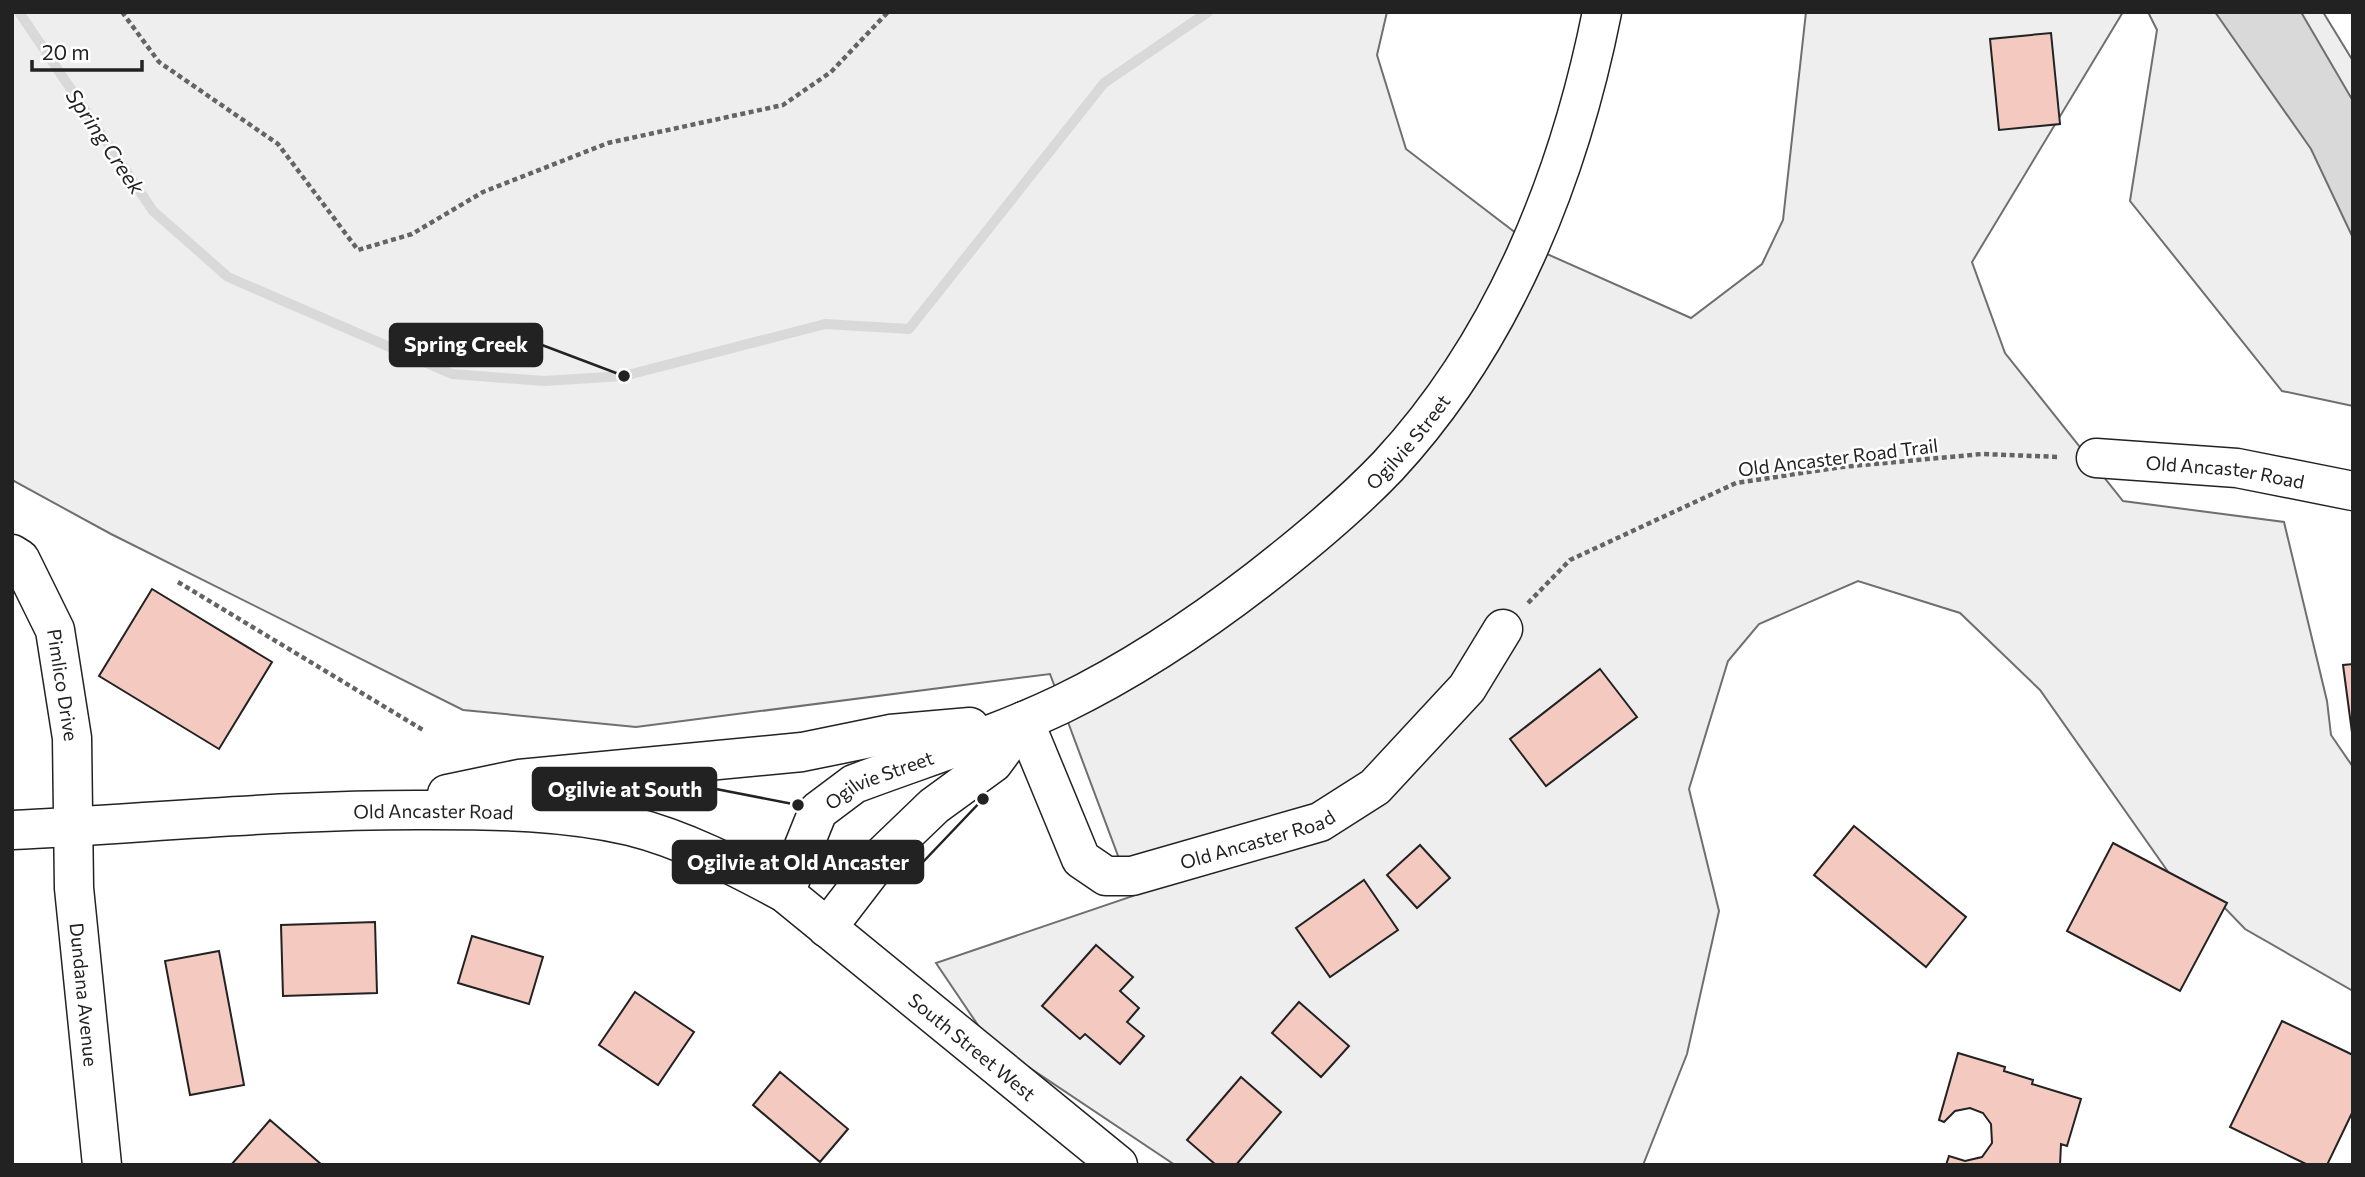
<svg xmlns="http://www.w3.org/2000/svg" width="2365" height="1177" font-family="Commissioner,sans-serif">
<rect width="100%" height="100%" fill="#fff"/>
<path fill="#eee" stroke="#6f6f6f" stroke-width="2" d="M12 12H1387L1377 55 1406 149 1538 250 1691 318 1762 264 1783 220 1806 12H2123L1972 262 2005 353 2123 501 2284 522 2327 701 2331 735 2353 767V991L2245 929 2222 905 2176 883 2040 690 1960 613 1858 581 1759 624 1728 661 1689 789 1719 911 1687 1054 1643 1165H1175L988 1040 936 963 1133 896 1050 674 636 727 463 710 111 534 12 480Z
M2148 12H2323L2353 61V406L2282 391 2130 201 2157 30Z"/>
<path fill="#d9d9d9" stroke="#6f6f6f" stroke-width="2" d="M2215 12H2301L2353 101V238L2311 149Z"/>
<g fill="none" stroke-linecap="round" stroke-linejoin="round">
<path stroke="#d9d9d9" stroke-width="10" d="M19 12 153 211 228 277 452 374 544 381 624 376 825 324 909 329 1104 83 1208 12"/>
</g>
<path fill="#f3c9c0" stroke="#222" stroke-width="2" d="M2051 33 2060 124 1999 130 1990 39Z
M152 589 272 662 219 749 99 676Z
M2353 664V740L2343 665Z
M1600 669 1637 717 1546 786 1510 739Z
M1854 826 1966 917 1926 967 1814 875Z
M2113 843 2227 903 2180 991 2067 931Z
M1420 845 1450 878 1417 908 1387 875Z
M1364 880 1398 930 1330 977 1296 928Z
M375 922 377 993 283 996 281 925Z
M472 936 543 957 529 1004 458 983Z
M1096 945 1133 977 1120 991 1139 1008 1127 1022 1144 1036 1120 1064 1085 1034 1080 1039 1042 1006Z
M219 951 244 1085 190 1095 165 961Z
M635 992 694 1032 658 1085 599 1045Z
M1299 1002 1349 1046 1321 1077 1272 1033Z
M2282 1021 2353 1055V1111L2327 1165H2308L2230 1127Z
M1958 1053 2005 1067 2004 1071 2033 1080 2032 1084 2081 1099 2067 1146 2061 1144 2060 1165H1946L1949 1156 1965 1161 1982 1157 1992 1143 1991 1124 1983 1113 1970 1108 1955 1111 1944 1122 1939 1120Z
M780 1072 848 1129 820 1162 753 1105Z
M1241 1077 1281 1112 1236 1165H1216L1187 1140Z
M270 1120 322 1165H231Z"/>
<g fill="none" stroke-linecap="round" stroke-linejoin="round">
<defs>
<g id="minor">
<path id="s1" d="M2096 458 2237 468 2353 491"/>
<path id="s2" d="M12 554 20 559 55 630 72 738 74 888 102 1165"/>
<path id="s3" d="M1024 721 1081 859 1106 876H1132L1320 822 1375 787 1467 688 1503 629"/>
<path d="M447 794 519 779 802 752 890 734 970 727"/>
<path id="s4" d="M12 830C151 823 290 809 430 810 497 810 564 811 630 826 683 839 737 867 785 893L1118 1165"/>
<path id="s5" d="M785 893 818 811 854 784C923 758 995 736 1062 704 1132 670 1198 626 1259 579 1304 544 1348 508 1388 466 1504 341 1569 177 1602 12"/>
<path d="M827 928 883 855 934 806 993 763 1024 721"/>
</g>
</defs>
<use href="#minor" stroke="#222" stroke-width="41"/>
<path stroke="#646464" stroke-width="4.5" stroke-dasharray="5 3.5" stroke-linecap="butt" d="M122 12 159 62 278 144 358 250 412 234 483 192 608 143 783 105 831 72 888 12
M178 582 423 730
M1528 603 1570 560 1736 483 1842 467 1982 454 2060 457"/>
<use href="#minor" stroke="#fff" stroke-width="38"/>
</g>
<g text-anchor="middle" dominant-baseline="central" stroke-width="5" stroke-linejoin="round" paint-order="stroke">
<g font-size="19" fill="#222" stroke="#fff">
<text stroke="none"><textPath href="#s5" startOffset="793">Ogilvie Street</textPath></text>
<text transform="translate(1838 457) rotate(-7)">Old Ancaster Road Trail</text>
<text stroke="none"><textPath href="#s1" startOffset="130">Old Ancaster Road</textPath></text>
<text stroke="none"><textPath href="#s2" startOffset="144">Pimlico Drive</textPath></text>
<text stroke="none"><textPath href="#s5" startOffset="158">Ogilvie Street</textPath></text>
<text stroke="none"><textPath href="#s4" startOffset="422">Old Ancaster Road</textPath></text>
<text stroke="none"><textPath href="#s3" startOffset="336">Old Ancaster Road</textPath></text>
<text stroke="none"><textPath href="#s2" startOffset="455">Dundana Avenue</textPath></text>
<text stroke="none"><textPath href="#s4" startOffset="1031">South Street West</textPath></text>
</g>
<g font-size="21" font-style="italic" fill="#222" stroke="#fff">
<text transform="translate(106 141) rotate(56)">Spring Creek</text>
</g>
</g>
<path fill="none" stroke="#222" stroke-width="2.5" d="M624 376L542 345M798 805L716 789M983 799L923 862"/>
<g fill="#222" stroke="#fff" stroke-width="2.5">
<circle cx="624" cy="376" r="7"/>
<circle cx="798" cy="805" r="7"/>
<circle cx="983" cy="799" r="7"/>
</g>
<g fill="#222" stroke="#222" stroke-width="2.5">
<rect x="390" y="324" width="152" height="42" rx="7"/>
<rect x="533" y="768" width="183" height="42" rx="7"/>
<rect x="673" y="841" width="250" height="42" rx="7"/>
</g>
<g font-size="21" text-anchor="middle" font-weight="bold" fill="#fff">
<text x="466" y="352">Spring Creek</text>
<text x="625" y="797">Ogilvie at South</text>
<text x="798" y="870">Ogilvie at Old Ancaster</text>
</g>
<rect width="2365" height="1177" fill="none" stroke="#222222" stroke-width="28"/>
<path d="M32 60v10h110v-10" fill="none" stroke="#222222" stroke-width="3.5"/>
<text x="42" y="60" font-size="21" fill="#222222" stroke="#ffffff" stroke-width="5" paint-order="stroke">20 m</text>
</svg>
